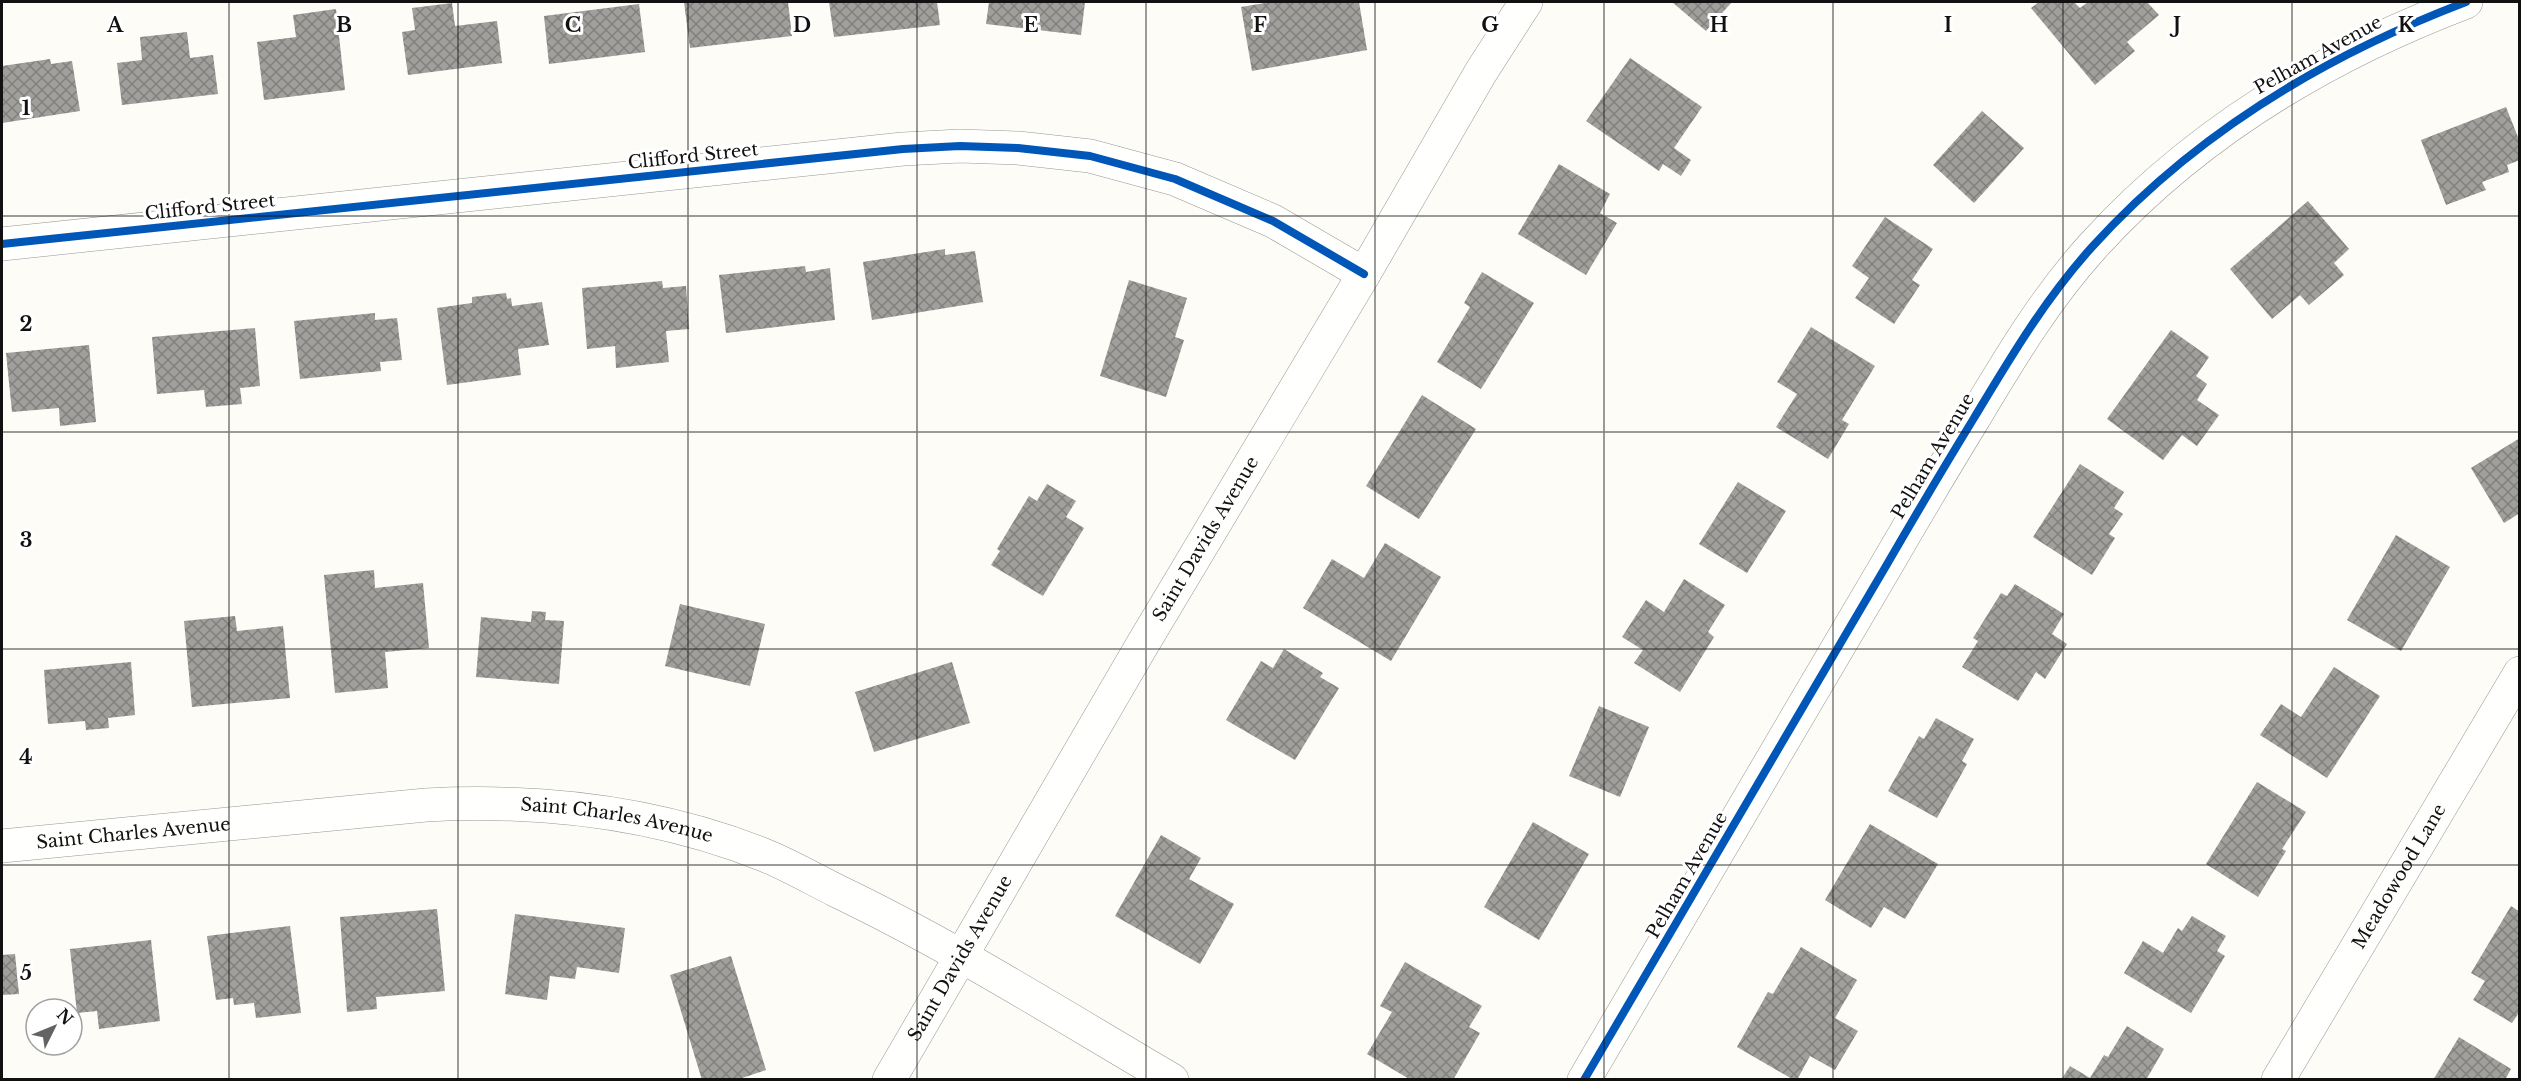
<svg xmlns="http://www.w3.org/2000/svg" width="2521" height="1081" font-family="'Libre Baskerville',serif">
<defs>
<pattern id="building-cross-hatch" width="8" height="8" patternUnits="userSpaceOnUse" patternTransform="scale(1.5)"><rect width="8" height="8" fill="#a19f9c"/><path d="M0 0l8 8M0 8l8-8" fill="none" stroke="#82807e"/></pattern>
</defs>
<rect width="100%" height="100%" fill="#fdfcf7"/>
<path fill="url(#building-cross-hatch)" d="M684 2H788L792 36 690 48Z
M829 2H937L940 25 834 37Z
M989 2H1085L1081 35 986 24Z
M1271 2H1359L1367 50 1252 71 1241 7Z
M1672 2H1732L1706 31Z
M2039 2H2074L2080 8 2088 2H2147L2159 15 2127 42 2135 51 2095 85 2031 8Z
M452 3 455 26 497 21 502 63 408 75 402 32 415 30 412 8Z
M639 4 645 52 549 64 544 16Z
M336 9 345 90 264 100 257 42 296 37 293 15Z
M187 32 190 58 213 55 218 94 122 105 117 63 142 60 140 37Z
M1630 58 1702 107 1674 148 1691 160 1681 176 1663 164 1659 171 1586 121Z
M50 59 51 64 72 61 80 111 2 123V66Z
M2506 107 2520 142V160L2507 165 2509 172 2482 182 2486 190 2446 205 2421 140Z
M1982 111 2024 148 1974 203 1933 165Z
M1559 164 1610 194 1600 213 1617 223 1586 275 1518 234Z
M2308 201 2349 249 2334 263 2344 275 2309 305 2300 295 2272 319 2230 269Z
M1885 217 1933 249 1912 280 1920 285 1894 324 1855 298 1869 278 1852 266Z
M945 249V255L975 251 983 302 872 320 863 262Z
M805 266 806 272 830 268 835 320 726 333 719 275Z
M1482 272 1534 303 1481 389 1437 362 1470 307 1464 303Z
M1129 280 1187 298 1175 337 1184 340 1166 397 1100 376Z
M662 281 663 288 686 286 689 329 666 331 669 362 616 368 615 346 587 349 582 288Z
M506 293 507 299 511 298 512 306 542 302 549 345 518 349 521 375 447 385 437 308 472 303V297Z
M375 313V320L397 318 402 360 380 362 381 371 300 379 294 321Z
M1811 327 1875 366 1842 420 1849 424 1828 459 1776 427 1797 394 1777 382Z
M255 328 260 386 240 388 242 404 206 407 204 390 157 394 152 337Z
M2171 330 2209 357 2196 376 2207 384 2197 400 2219 415 2197 446 2182 435 2163 460 2107 419Z
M89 345 96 422 60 426 59 408 12 412 6 353Z
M1422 395 1476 429 1419 519 1366 486Z
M2520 438V513L2504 523 2471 468Z
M2080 464 2124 492 2114 508 2123 514 2109 534 2115 538 2092 575 2033 537Z
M1738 482 1786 511 1747 573 1699 544Z
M1047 484 1076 501 1066 517 1084 528 1043 596 991 565 1000 551 997 549 1029 496 1037 501Z
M2396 535 2450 567 2401 651 2347 620Z
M1385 543 1441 577 1391 661 1303 608 1332 559 1364 578Z
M374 570 375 588 423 583 429 648 385 652 388 688 335 693 324 575Z
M1684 579 1725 605 1708 632 1714 637 1680 692 1634 663 1643 650 1622 637 1646 600 1664 612Z
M2015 584 2064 614 2052 634 2067 644 2045 679 2036 672 2018 701 1962 667 1978 641 1973 638 2001 593 2007 596Z
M680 604 765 624 750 686 665 666Z
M532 611 546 612 545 620 564 621 559 684 476 677 481 617 531 622Z
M235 616 237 631 283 626 290 698 192 707 184 621Z
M1284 649 1323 673 1320 677 1339 688 1295 760 1226 720 1261 661 1273 668Z
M131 662 135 715 108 718 109 728 86 730 85 721 48 724 44 670Z
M952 662 970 723 874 752 855 692Z
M2334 667 2380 696 2327 778 2260 735 2281 704 2301 717Z
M1599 706 1649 727 1620 797 1569 776Z
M1936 718 1974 739 1962 761 1967 764 1937 818 1888 791 1919 736 1924 739Z
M2257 782 2306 812 2282 849 2286 851 2258 897 2206 864Z
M1533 822 1589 854 1539 940 1484 907Z
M1870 824 1938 864 1905 919 1884 907 1871 928 1825 900Z
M1161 835 1201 858 1189 879 1234 904 1200 964 1115 916Z
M2511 906 2520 912V1011L2512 1023 2473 1000 2485 981 2471 973Z
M437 909 445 991 376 997 377 1009 347 1012 340 917Z
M515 914 625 928 619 973 577 967 575 979 550 976 547 1000 505 994Z
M2192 916 2226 936 2217 951 2225 956 2191 1013 2124 973 2143 941 2163 953 2178 928 2182 931Z
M290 926 301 1013 256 1018 254 1003 234 1005 233 998 216 1000 207 936Z
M151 940 160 1021 99 1029 97 1011 77 1013 70 949Z
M1801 947 1857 980 1835 1018 1858 1031 1835 1070 1810 1056 1797 1080H1794L1737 1047 1768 992 1773 994Z
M15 954 19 994 2 995V955Z
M731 956 766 1070 736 1080H702L670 975Z
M1405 962 1482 1006 1469 1027 1480 1033 1453 1080H1411L1367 1054 1392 1012 1380 1006Z
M2127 1026 2164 1049 2146 1080H2061L2070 1066 2090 1078 2104 1055 2108 1057Z
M2459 1037 2511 1069 2505 1080H2433Z"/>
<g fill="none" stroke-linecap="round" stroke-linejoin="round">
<defs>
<g id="minor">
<path d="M2 244 903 149 960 146 1018 148 1090 156 1175 179 1273 221 1364 274"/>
<path id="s1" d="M2 846 426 805C541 799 656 812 764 855 789 865 813 879 837 891 952 946 1061 1015 1172 1080"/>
<path id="s2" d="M889 1080 1141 647 1364 274 1481 72 1526 2"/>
<path d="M1584 1080C1685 908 1785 737 1886 566 1915 516 1944 467 1974 418 2010 358 2045 299 2092 247 2195 133 2324 56 2466 2"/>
<path id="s3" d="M2278 1080 2520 673"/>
</g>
</defs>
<use href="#minor" stroke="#979795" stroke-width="34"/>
<use href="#minor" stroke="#fffffe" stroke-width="33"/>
<defs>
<path id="cycleway" d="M2 244 903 149 960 146 1018 148 1090 156 1175 179 1273 221 1364 274
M1584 1080C1685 908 1785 737 1886 566 1915 516 1944 467 1974 418 2010 358 2045 299 2092 247 2195 133 2324 56 2466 2"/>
</defs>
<use href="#cycleway" stroke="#fff" stroke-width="11"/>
<use href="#cycleway" stroke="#0057b8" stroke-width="8"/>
</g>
<path fill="none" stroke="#111" stroke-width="1.5" stroke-opacity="0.55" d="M229 2V1080M458 2V1080M688 2V1080M917 2V1080M1146 2V1080M1375 2V1080M1604 2V1080M1833 2V1080M2063 2V1080M2292 2V1080M2 216H2520M2 432H2520M2 649H2520M2 865H2520"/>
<g text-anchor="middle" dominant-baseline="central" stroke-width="6" stroke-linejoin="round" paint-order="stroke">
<g font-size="18" fill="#111" stroke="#fff">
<text transform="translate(2318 55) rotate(-29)">Pelham Avenue</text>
<text transform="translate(693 156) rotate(-6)">Clifford Street</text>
<text transform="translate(210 207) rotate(-6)">Clifford Street</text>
<text transform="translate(1933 456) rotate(-59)">Pelham Avenue</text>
<text stroke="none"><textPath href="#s2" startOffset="627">Saint Davids Avenue</textPath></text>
<text stroke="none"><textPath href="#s1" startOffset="618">Saint Charles Avenue</textPath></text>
<text stroke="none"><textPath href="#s1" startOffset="132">Saint Charles Avenue</textPath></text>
<text transform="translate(1687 875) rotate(-60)">Pelham Avenue</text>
<text stroke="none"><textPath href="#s3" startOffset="237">Meadowood Lane</textPath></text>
<text stroke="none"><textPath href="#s2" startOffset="141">Saint Davids Avenue</textPath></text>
</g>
</g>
<g font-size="20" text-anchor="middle" font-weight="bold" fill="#111" stroke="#fff" stroke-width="6" stroke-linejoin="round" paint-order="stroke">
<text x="115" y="32">A</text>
<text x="344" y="32">B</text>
<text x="573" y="32">C</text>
<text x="802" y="32">D</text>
<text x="1031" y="32">E</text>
<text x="1260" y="32">F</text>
<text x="1490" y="32">G</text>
<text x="1719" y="32">H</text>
<text x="1948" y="32">I</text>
<text x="2177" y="32">J</text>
<text x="2406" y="32">K</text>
<text x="26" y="115">1</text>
<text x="26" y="331">2</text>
<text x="26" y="547">3</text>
<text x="26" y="764">4</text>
<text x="26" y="980">5</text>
</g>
<rect width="2521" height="1081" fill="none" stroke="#111111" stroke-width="6"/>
<g transform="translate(54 1027) rotate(47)"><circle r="28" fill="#ffffff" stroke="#a0a0a0" stroke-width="1.5"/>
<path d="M0-4.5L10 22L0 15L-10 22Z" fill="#646362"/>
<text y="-9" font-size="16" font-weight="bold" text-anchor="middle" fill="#111111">N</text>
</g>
</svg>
